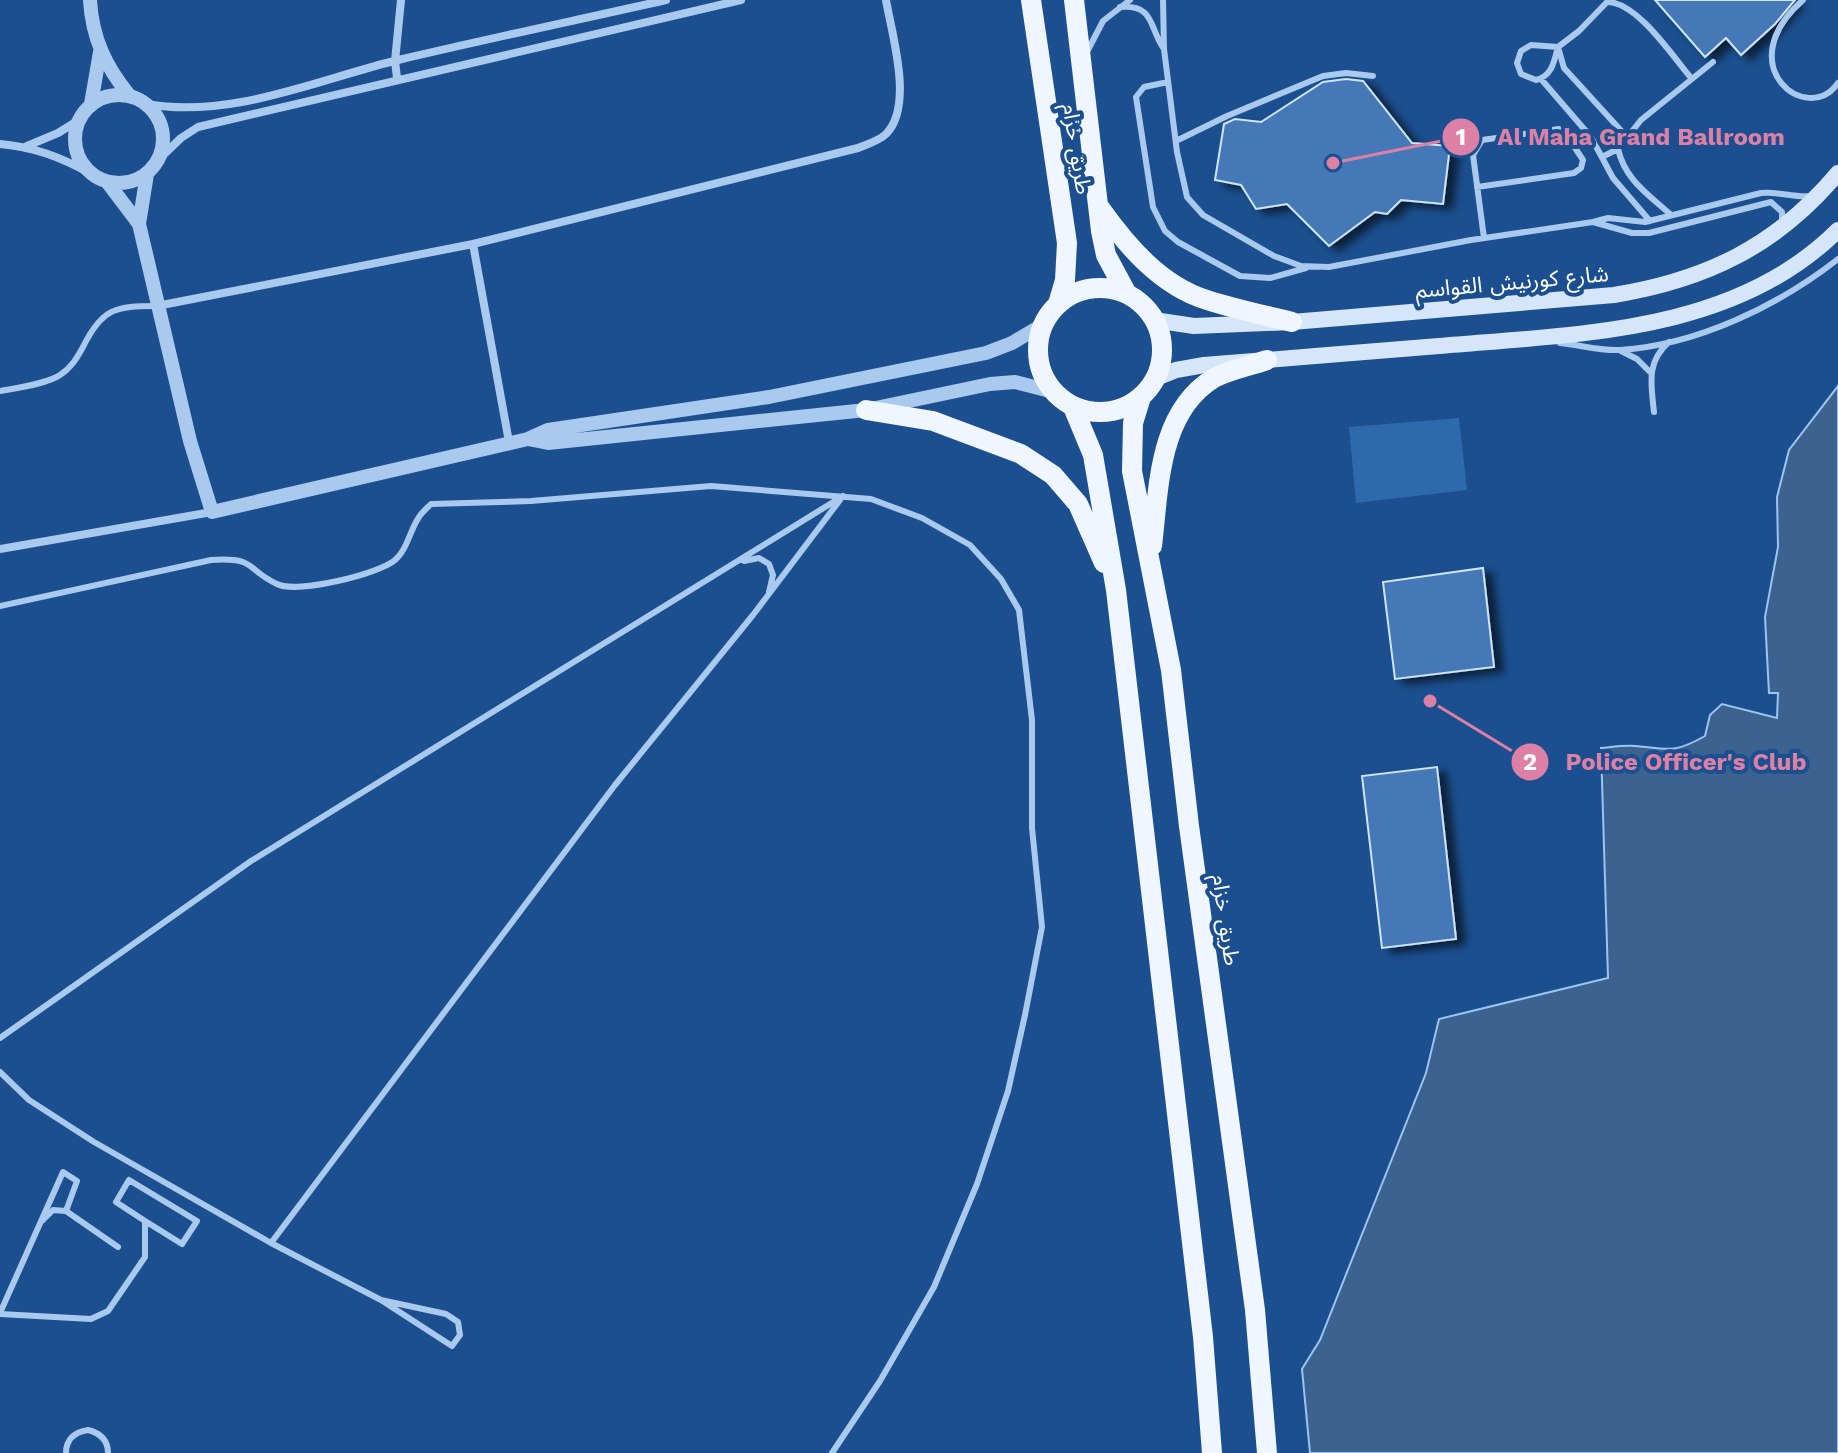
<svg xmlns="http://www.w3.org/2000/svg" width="1838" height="1453" font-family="'Work Sans','Noto Sans Arabic',sans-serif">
<defs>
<filter id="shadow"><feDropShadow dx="9" dy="5" stdDeviation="4" flood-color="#0009"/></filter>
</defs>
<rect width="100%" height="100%" fill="#1b4f8f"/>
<path fill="#2e69ad" d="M1459 418 1467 490 1356 503 1349 427Z"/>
<path fill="#3c6290" stroke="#9cc4f0" stroke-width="2" d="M1838 386V1453H1310L1302 1369 1320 1340 1426 1073 1439 1019 1608 978 1601 748C1612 747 1624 745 1635 746 1669 749 1673 754 1705 736L1710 715 1722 704 1777 718 1778 693H1769L1765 617 1778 547 1777 497 1789 450Z"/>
<path fill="#4478b7" stroke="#cfe3fa" stroke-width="2" filter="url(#shadow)" d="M1655 0H1795L1775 24 1741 55 1726 38 1705 57Z
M1346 79 1363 81 1412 143 1450 146 1443 204 1401 200 1387 214 1375 212 1329 246 1287 204 1256 209 1241 185 1215 180 1224 124 1235 119 1261 122 1323 82Z
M1483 568 1494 667 1395 679 1383 582Z
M1437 767 1456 939 1382 948 1362 776Z"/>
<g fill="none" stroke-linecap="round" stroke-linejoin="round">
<path stroke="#a9c9ee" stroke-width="6" d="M1163 0 1164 49 1177 152 1187 197 1203 215 1274 256 1301 266 1329 267 1471 240 1593 222 1608 218 1645 222 1761 193C1778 191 1794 198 1812 196
M1609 0 1579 31 1558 47 1564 68 1626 136
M1803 0C1728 66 1808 127 1838 83
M1608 2C1638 3 1673 57 1692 79
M1120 7C1155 4 1149 28 1164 49
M1531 45 1558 47C1554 62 1552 76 1536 80L1521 74 1517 63 1521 51Z
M1088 50 1103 21 1130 0
M1541 79 1591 137 1613 178 1650 221
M1168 82 1144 87 1136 97 1153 207 1165 231 1178 242 1240 276 1270 278 1306 268
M1176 141 1227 116 1323 76 1346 73 1373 76
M1618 149C1625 180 1649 195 1671 215
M1602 157 1618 149 1641 120 1713 62
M1477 187 1574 173 1581 168 1583 160 1566 134 1559 129 1482 140 1473 155 1484 238
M1593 222 1632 233H1649L1771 202 1782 212V222
M1560 343C1580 345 1600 351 1620 350 1697 345 1778 306 1838 259
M1621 351 1637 359 1650 372
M0 391C16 388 47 384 60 375 71 368 77 358 83 347 102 308 116 306 156 306
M1654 412C1651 384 1646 362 1669 342
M744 561 759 558 769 564 773 575 769 592
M0 606 211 560C257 557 245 569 277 584 297 594 379 574 395 560 407 550 410 530 419 517 422 512 427 508 431 504L531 501 711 486 871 499 922 518 970 545 1001 579 1019 610 1032 720V828L1042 927 1025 1015 1008 1091 977 1184 934 1287 880 1381 832 1453
M0 1038 251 861 843 496
M0 1072 29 1100 94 1142 271 1243 381 1300 452 1346 460 1335 458 1322 446 1314 381 1300
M42 1221 53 1210 66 1211 118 1247
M271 1243 615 785 753 615 840 500
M0 1313 63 1172 77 1181 66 1211
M0 1314 91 1319 108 1311 145 1257V1221L116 1202 129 1180 197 1221 182 1244 145 1221
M66 1453C66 1439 75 1432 88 1430 100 1433 108 1440 108 1453"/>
<path stroke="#a9c9ee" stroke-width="8" d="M397 78 395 61 401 0
M147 104C232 119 316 80 398 60 487 39 577 20 666 0
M0 144C34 147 61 157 91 174
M27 146 58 133 79 120
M159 159 181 138 198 127 741 0
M473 244 858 148C867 144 879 141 886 134 914 106 892 35 886 0
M157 306 473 244 509 442
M0 549 212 512"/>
<path stroke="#a9c9ee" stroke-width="14" d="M90 0C92 38 106 67 129 95
M75 139a44 44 0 1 1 88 0a44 44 0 1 1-88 0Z
M91 104 100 52
M108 183 139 224 190 441 212 512 528 439 548 430 769 397 986 353 1012 343 1044 324
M139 224 147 174
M528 439 548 443 866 410 990 384 1015 382 1054 392"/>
<path stroke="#d6e6fa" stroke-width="16" d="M1154 320 1194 326 1292 322 1614 295C1706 280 1777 246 1838 173
M1156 378 1176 370 1204 365C1282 359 1361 352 1439 346 1576 334 1734 334 1838 230"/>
<path stroke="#f0f6ff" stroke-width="20" d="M1031 0 1067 243 1065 280 1058 304
M1074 0 1101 231 1106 255 1127 294
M1100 208C1127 246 1161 286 1207 300 1235 309 1264 315 1292 322
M1038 350a62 62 0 1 1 124 0a62 62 0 1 1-124 0Z
M1141 397 1133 423 1132 471 1171 670 1189 826 1255 1310 1267 1453
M1073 407 1093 455 1116 590 1203 1337 1212 1453
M866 410 933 421 1021 454 1053 475 1078 504 1104 563
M1152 546C1159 488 1158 412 1214 378 1229 370 1250 366 1267 360"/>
</g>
<g text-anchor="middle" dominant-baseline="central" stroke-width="8" stroke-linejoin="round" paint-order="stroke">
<g font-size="22" fill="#fff" stroke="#1b4f8f">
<text transform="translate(1077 149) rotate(81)">طريق خزام</text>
<text transform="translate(1512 282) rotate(-5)">شارع كورنيش القواسم</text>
<text transform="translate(1226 920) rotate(82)">طريق خزام</text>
</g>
</g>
<path fill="none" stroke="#dd80a5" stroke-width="3" d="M1333 163L1461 137M1430 701L1530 762"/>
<g fill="#dd80a5" stroke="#1b4f8f" stroke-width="3">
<circle cx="1333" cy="163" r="8"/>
<circle cx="1430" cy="701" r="8"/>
<circle cx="1461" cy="137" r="20"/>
<circle cx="1530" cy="762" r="20"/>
</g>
<g font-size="24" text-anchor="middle" font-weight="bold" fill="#fff">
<text x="1461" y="145">1</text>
<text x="1530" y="770">2</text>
</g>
<g font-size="24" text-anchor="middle" font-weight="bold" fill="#dd80a5" stroke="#1b4f8f" stroke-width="8" stroke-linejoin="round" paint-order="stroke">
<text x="1641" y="145">Al Maha Grand Ballroom</text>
<text x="1686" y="770">Police Officer's Club</text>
</g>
</svg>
